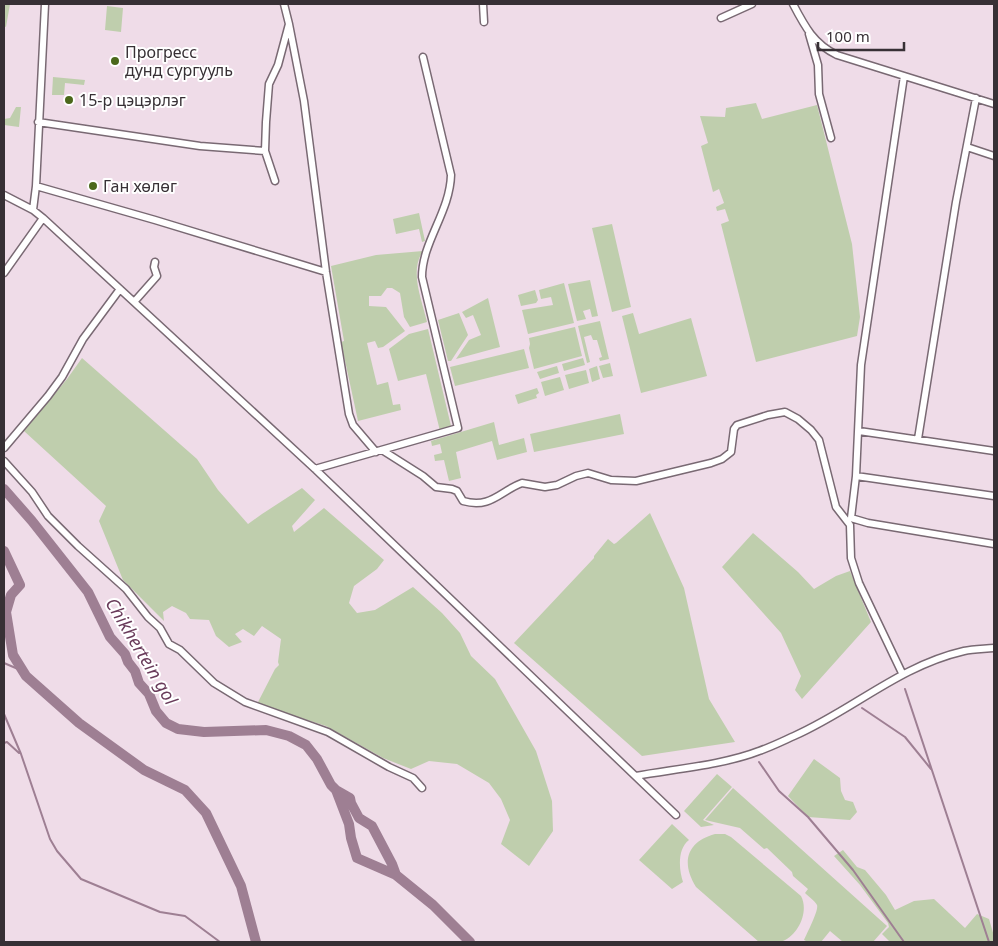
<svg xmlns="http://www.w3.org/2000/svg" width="998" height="946" font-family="'Noto Sans',sans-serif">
<rect width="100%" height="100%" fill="#efdce8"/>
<path fill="#bfcead" d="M4 4H10L6 27 4 26Z
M107 6 123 8 121 32 105 30Z
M53 77 85 80 84 85 65 83 64 95H52Z
M756 103 762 119 817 105 852 244 860 317 857 336 756 362 721 224 729 221 725 209 717 211 716 207 724 203 719 189 713 192 701 146 708 143 700 116 725 117 726 108Z
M16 107H21L19 127 4 125V119L10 118Z
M419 213 425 241 422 242 419 229 396 234 393 219Z
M612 224 631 307 612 312 592 228Z
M423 251C409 271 422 300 427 322L410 327 404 317 400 293 392 288H387L381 296H369V306L386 307 405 331 383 347 378 348 375 341 367 343 377 385 388 382 393 405 400 404 401 410 358 421 341 342 344 341 331 266 376 255Z
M590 280 598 316 592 317 590 309 583 311 586 319 577 321 568 284Z
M564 283 574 323 528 334 522 310 553 305 551 297 541 299 539 290Z
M535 290 538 300 536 303 521 306 518 295Z
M488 298 500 347 456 359 469 340 481 335 473 315 466 318 462 312Z
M459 313 468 335 451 361H448L438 320Z
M633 313 639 334 691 318 707 376 641 393 622 316Z
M600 321 609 359 600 361 599 358 602 357 597 340H593L591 335 584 337 590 362 587 363 578 326Z
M575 327 582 356 534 369 529 348 530 344 529 338Z
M428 329 451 426 449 428 440 431 426 374 398 381 389 349 409 334Z
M524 349 529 368 455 386 450 367Z
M82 358 197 459 218 490 248 524 262 514 302 488 315 500 292 526 294 532 324 508 384 560 377 569 354 586 349 603 357 613 375 610 413 587 442 613 460 633 471 656 495 679 536 751 552 801 553 831 529 866 501 844 510 820 501 799 489 783 457 764 429 761 411 769 383 758 326 726 257 704 275 669 279 665 278 662 281 639 262 626 254 636 243 629 235 634 242 642 229 647 216 636 209 620 190 619 186 613 172 606 163 612 164 621 123 580 99 521 106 506 24 431 67 379Z
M583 358 585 365 564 371 562 364Z
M610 363 613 376 603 378 599 366Z
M557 366 559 373 540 379 537 372Z
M597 366 600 379 592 382 589 369Z
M586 370 589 383 569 389 565 375Z
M560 377 564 390 545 396 541 382Z
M537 388 539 393 536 395 537 398 518 404 515 395Z
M620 414 624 434 534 452 530 434Z
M494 422 499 445 524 438 527 452 497 460 492 441 456 452 461 478 449 481 444 460 435 461 434 455 442 453 440 444 432 446 431 441Z
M650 513 684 588 709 699 735 742 642 756 514 643 594 558V556L608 539 614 544 616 543Z
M753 533 798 572 814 589 836 576 850 571 871 622 802 699 795 690 801 676 781 633 722 567Z
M814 759 840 778 841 791 845 800 853 802 857 812 850 820 808 817 788 796Z
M717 774 732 787 703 820 714 825 701 827 684 811Z
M733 788 887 926 873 942H843L830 931 821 942H808L804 940C807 933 819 910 817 905 815 901 809 897 805 893L808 889 793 876 792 872 767 848 764 849 740 828 705 820Z
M672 824 689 840C677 849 679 870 683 882L672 889 639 860Z
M715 834H725L731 837 801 896C809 911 799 934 783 941 777 944 766 943 759 942L696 887C681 863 686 842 715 834Z
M843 850 857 867 865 870 886 895 895 910 914 901 934 899 965 928 977 914 989 919 994 936V942H890L882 934 889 927 888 923 860 885 834 856Z"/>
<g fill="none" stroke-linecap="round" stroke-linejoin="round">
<path stroke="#9e7f93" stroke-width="2" d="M4 663 18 669 26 676
M905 689 989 942
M862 708 905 737 931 769
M4 714 21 754 50 839 57 851 81 879 160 912 185 916 220 942
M4 743 7 742 19 753
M759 762 779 791 808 817 853 870 904 942"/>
<path stroke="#9e7f93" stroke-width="10" d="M4 489 32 521 88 592 110 637 125 654 128 662 135 671 139 683 149 694 156 711 166 723 178 729 204 732 266 730 289 736 306 745 317 759 331 785 336 790 350 798 351 803 359 818 372 826 392 864 396 875 433 905 470 942
M4 551 20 585 11 595 6 612 13 655 26 676 79 723 144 770 185 790 206 813 241 886 256 942
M336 790 349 824 351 838 357 858 396 875"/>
<defs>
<path id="street" d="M483 4 484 22
M793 4C805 27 814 44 837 55L994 104
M721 18 752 4
M289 24 304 101 326 272 349 414 353 425 376 452
M809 34 818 65 819 94 831 138
M904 76 861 365 856 476 851 518 868 523 994 544
M38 122 200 146 265 151
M967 147 994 156
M275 181 265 151 266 122 269 84 278 65 289 24 284 4
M36 186 155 220 326 272
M4 195 33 210 43 218 315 469 676 815
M33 210 36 186 45 4
M4 273 43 218
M134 302 157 276 154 267 155 262
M859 431 994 451
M918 439 956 202 976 98
M4 448 48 396 62 377 83 339 120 289
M382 450 423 476 436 487 452 489 457 491 463 501C491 509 500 491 522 483L545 487 557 485 576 476 588 473 611 480 636 481 711 463 722 459 731 452 734 429 737 425 768 415 785 412 798 419 811 430 819 440 836 507 850 525 851 558 859 583 902 673
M4 461 32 492 48 516 78 546 126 589 148 617 160 628 169 644 180 650 214 683 245 702 328 732 389 767 413 778 422 788
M315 469 458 428 422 277C422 242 450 212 451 175L423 57
M856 476 994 496
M636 776C674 769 723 765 759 751 771 747 783 741 794 736 853 710 899 666 964 651 973 649 984 649 994 648"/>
</defs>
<use href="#street" stroke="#796973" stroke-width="9"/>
<use href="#street" stroke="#fff" stroke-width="6"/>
</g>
<g fill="#4b681b" stroke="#fff" stroke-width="2">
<circle cx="115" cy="61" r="5"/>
<circle cx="69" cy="100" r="5"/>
<circle cx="93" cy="186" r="5"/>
</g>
<g text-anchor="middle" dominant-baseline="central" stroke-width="4" stroke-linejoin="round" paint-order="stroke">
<g font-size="16" fill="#373035" stroke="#fff" text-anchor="start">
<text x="125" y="52">Прогресс<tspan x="125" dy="18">дунд сургууль</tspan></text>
<text x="79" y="100">15-р цэцэрлэг</text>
<text x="103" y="186">Ган хөлөг</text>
</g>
<g font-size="18" font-style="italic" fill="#693b5a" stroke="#fff">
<text transform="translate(142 651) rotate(59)">Chikhertein gol</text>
</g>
</g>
<rect width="998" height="946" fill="none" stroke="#373035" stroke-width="10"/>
<path d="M818 42v8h86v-8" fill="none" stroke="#373035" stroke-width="2.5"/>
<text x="826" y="42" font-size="15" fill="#373035" stroke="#ffffff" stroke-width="4" paint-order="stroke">100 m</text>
</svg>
